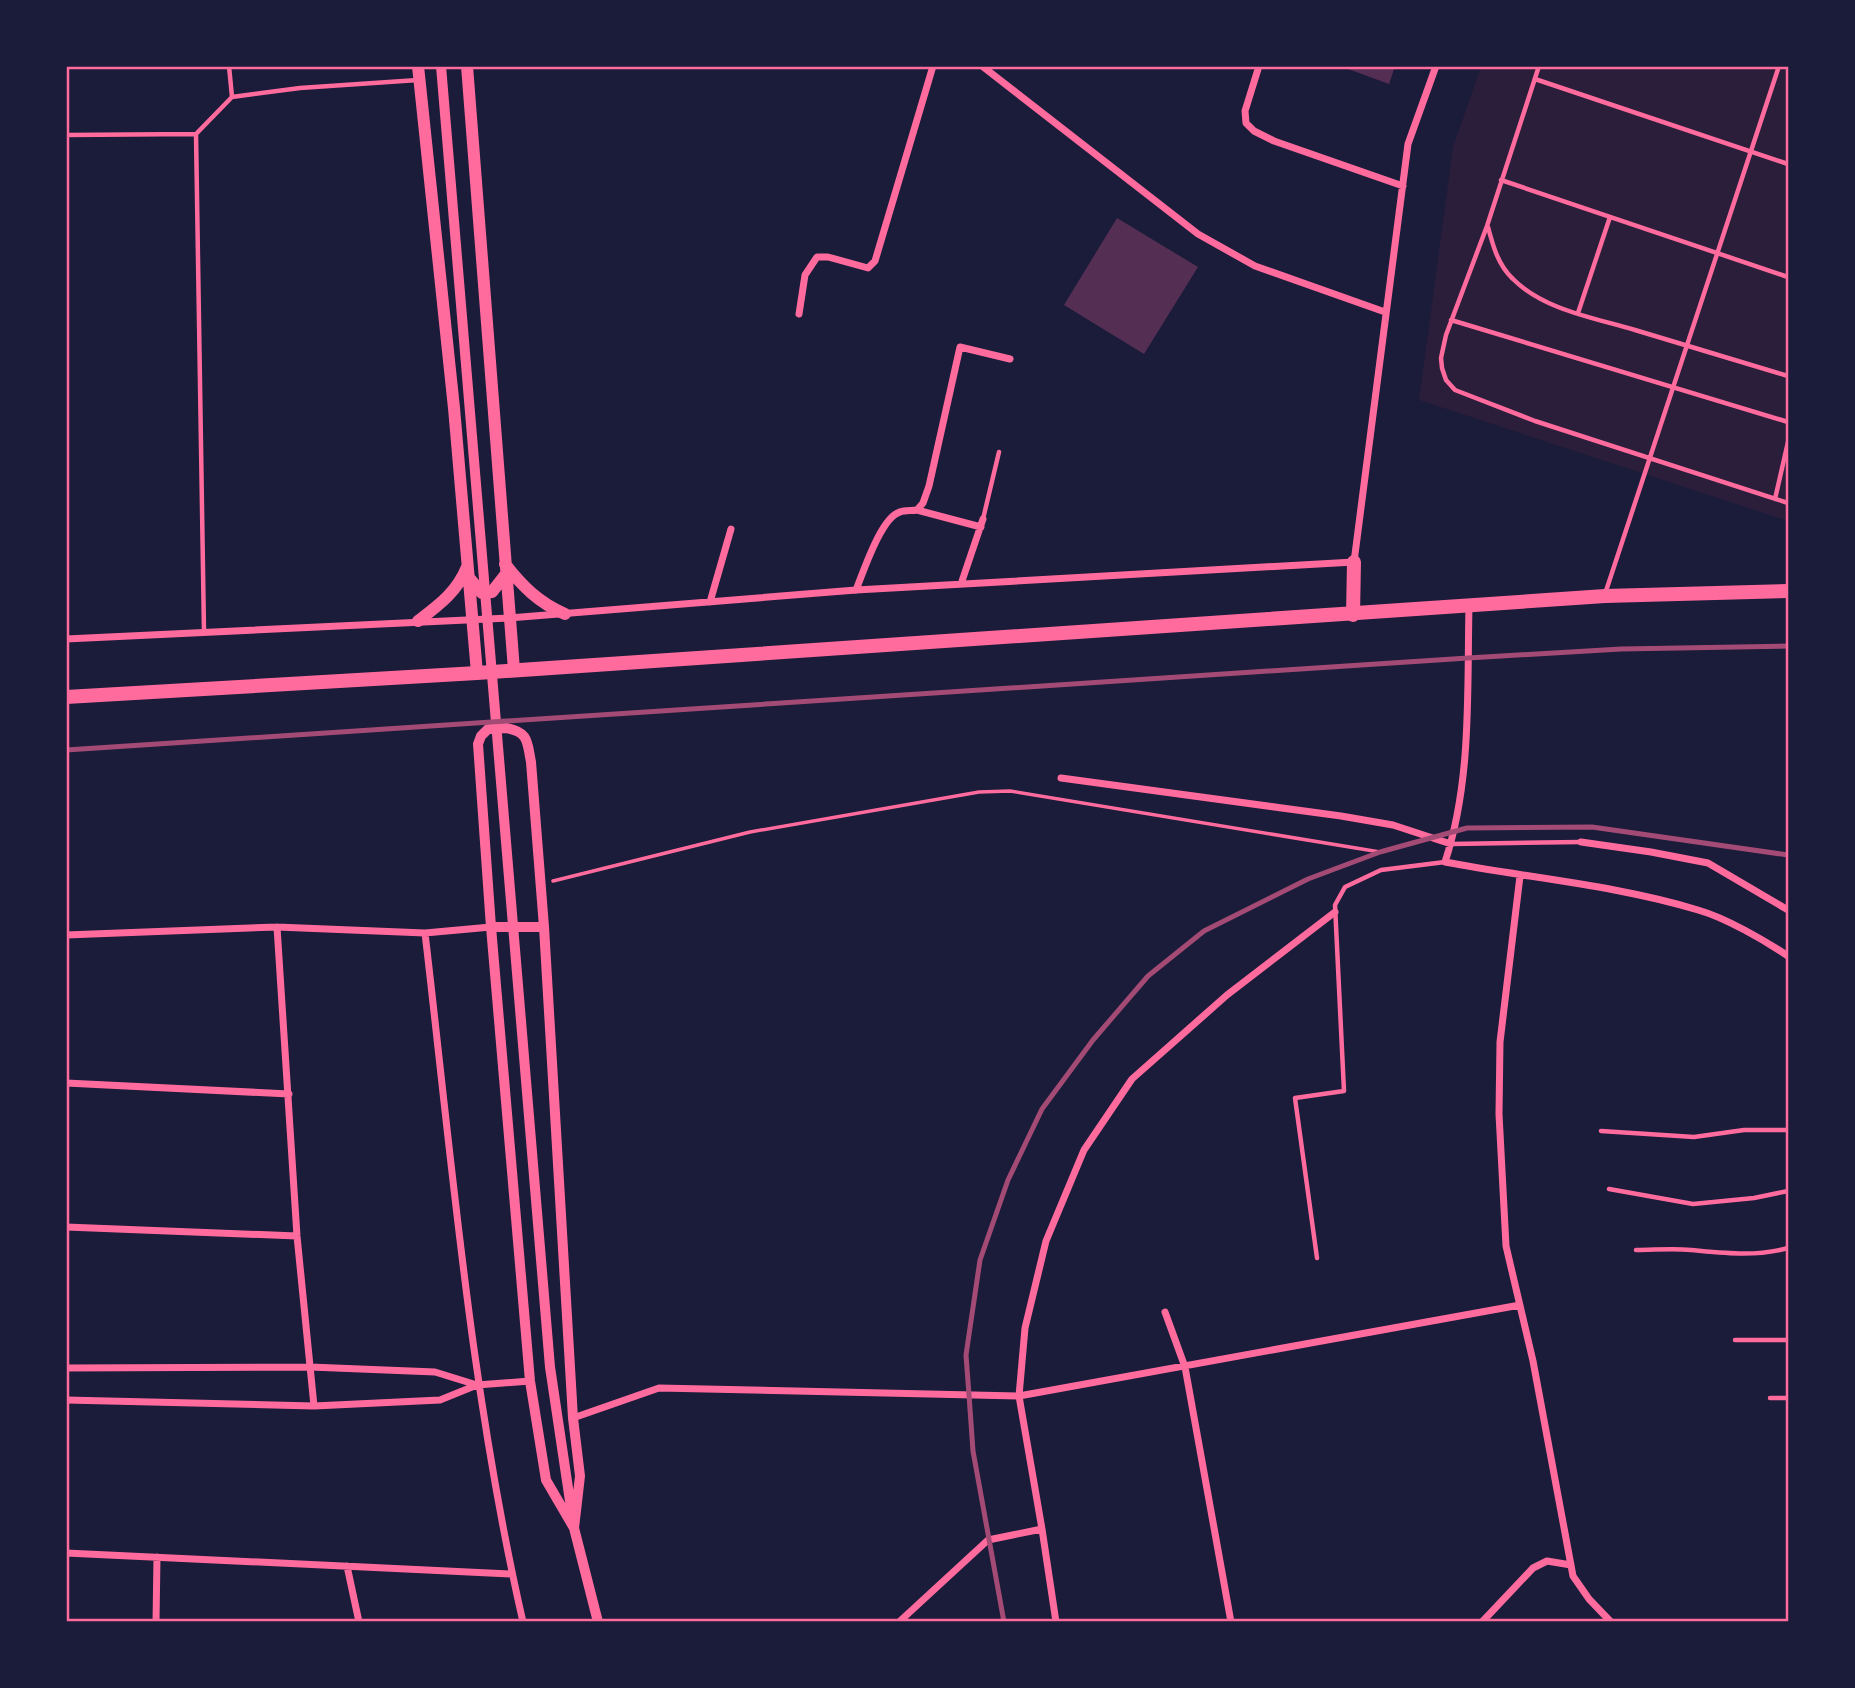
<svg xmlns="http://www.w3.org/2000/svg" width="1855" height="1688" font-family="'Source Sans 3',sans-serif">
<rect width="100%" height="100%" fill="#1b1b3a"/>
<path fill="#2a1e3b" d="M1481 67H1788V521L1419 400 1453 147Z"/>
<path fill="#542f53" d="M1340 66H1395L1389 84Z
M1117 218 1198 267 1144 354 1064 305Z"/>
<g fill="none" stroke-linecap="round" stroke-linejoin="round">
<path stroke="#ff6b9d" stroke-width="3.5" d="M553 881 750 832 979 792 1010 791 1380 852"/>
<path stroke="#ff6b9d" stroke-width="4.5" d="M229 66 232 97 300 88 418 80
M1539 66 1487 226 1446 335 1441 358 1442 368 1446 380 1455 390 1535 421 1788 503
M1535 79 1788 164
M66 135 196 134
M1501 180 1788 277
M1488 227C1493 246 1498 265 1513 279 1544 310 1595 318 1635 330 1686 345 1737 361 1788 376
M1578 313 1610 217
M1451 320 1788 422
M1775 499 1788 442
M983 519 999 452
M1605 594 1779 66
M204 632 196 134 232 97
M1451 844 1580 842
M1601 1131 1694 1137 1744 1130H1788
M1609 1189 1693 1204 1754 1198 1788 1191
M1636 1250C1654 1250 1673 1248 1691 1250 1724 1253 1755 1257 1788 1248
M1317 1258 1295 1098 1344 1091 1335 905 1345 887 1381 870 1445 862
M1735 1340H1788
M1770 1398H1788"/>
<path stroke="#ff6b9d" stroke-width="7" d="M982 66 1198 234 1255 266 1385 312
M1259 66 1245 111 1246 123 1254 131 1274 141 1403 186
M799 314 805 275 817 257H828L868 268 875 261 933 66
M917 510 981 527
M961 584 983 519
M856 590C863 573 881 517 900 512 905 510 912 511 917 510L923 503 929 486 960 347 1010 359
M710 602 731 529
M1469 606C1467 691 1472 780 1445 862 1529 878 1615 885 1698 910 1726 918 1764 940 1788 956
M66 639 509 618 856 590 1354 562 1408 144 1436 66
M1061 778 1341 816 1393 825 1451 844
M1581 842 1651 852 1708 863 1788 910
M1520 876 1500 1042 1499 1114 1506 1246 1533 1361 1573 1576 1589 1599 1611 1622
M277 927 297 1236 314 1406
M425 933C452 1163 471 1395 523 1622
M66 935 277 927 425 933 491 927
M66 1083 289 1094
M66 1227 297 1236
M1165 1312 1185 1367 1231 1622
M66 1368 310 1367 435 1372 477 1385
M66 1400 314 1406 440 1400 477 1385 530 1381
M573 1418 659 1388 1019 1396 1520 1305
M1042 1529 1019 1396 1025 1328 1046 1241 1084 1150 1132 1079 1227 995 1335 912
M66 1553 512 1574
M347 1566 359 1622
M156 1622 157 1557
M899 1622 988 1540 1042 1529 1056 1622
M1482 1622 1533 1568 1547 1561 1571 1565"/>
<path stroke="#ff6b9d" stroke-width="10" d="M441 66 550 1367 574 1528 598 1622
M506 728C529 732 527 742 531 762L544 927 573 1418 580 1476 574 1528 546 1480 530 1381 491 927 478 744 481 736 488 729Z
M491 927H544"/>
<path stroke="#ff6b9d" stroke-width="12" d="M418 66 454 408 477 673
M467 66 514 670
M505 564C522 586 539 603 565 614
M470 579 482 593 492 592 506 574
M418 621C439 605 457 592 467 567"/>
<path stroke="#ff6b9d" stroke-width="14" d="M1353 615 1354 562
M66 697 477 673 1605 596 1788 591"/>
<path stroke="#a44b75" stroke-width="5" d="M66 750 1468 658 1621 649 1788 646
M1004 1622 973 1451 969 1395 966 1355 980 1260 1008 1180 1042 1109 1093 1040 1148 976 1204 931 1308 879 1380 852 1467 828 1592 827 1788 855"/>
</g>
<rect width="1855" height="1688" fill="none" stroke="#1b1b3a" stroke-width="136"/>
<rect x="68" y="68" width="1719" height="1552" fill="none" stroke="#ff6b9d" stroke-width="2.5"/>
</svg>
